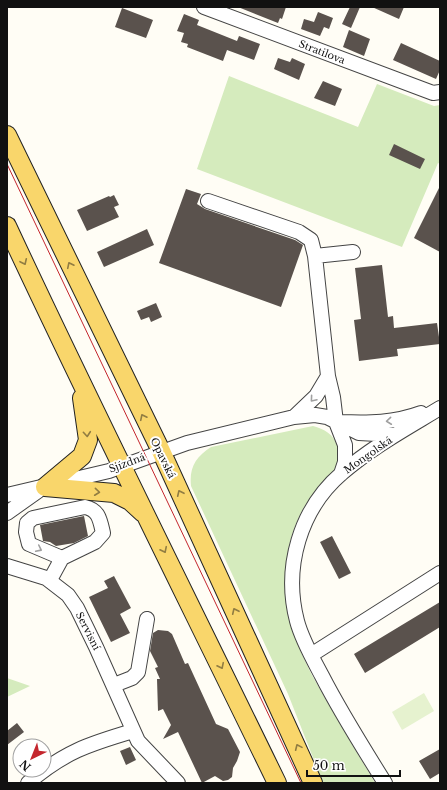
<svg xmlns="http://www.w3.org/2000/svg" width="447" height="790" font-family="'Libre Baskerville',serif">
<rect width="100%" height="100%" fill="#fffdf5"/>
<path fill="#d5ebbd" d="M229 76 358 127 377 84 434 106 440 105V164L438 163 402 247 197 169Z
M313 426C324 429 334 434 337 446 345 470 318 486 306 504 296 520 290 538 287 557 278 617 303 661 332 710 346 735 361 759 375 783H323L288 694 191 486C189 467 196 457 211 447Z
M7 678 30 686 7 697Z"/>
<path fill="#e6f2cf" d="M424 693 434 711 402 730 392 712Z"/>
<path fill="#5a524d" d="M238 7H286L282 19 280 18 278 23Z
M350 7H360L351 28 342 24Z
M372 7H404L399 19Z
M122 8 153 20 146 38 115 27Z
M318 12 333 18 329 29 324 27 320 36 301 29 304 19 314 22Z
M184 14 199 20 197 25 237 41 239 36 260 44 254 60 227 50 223 61 187 47 188 44 181 42 184 33 177 31Z
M349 30 370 39 364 56 343 47Z
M401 43 440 61V70L436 79 393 60Z
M278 58 290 62 292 58 305 64 299 80 274 69Z
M323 81 342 89 335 106 314 98Z
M394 144 425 159 420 169 389 155Z
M440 186V252L414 238Z
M186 189 201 194 197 204 205 209 295 240 303 245 281 307 159 263Z
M114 195 119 205 114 207 119 217 87 231 77 210 109 196 110 197Z
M147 229 154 245 104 267 97 252Z
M382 265 388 317 393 316 394 328 437 323 440 344 397 349 398 356 359 361 354 320 361 319 355 268Z
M156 303 162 317 151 322 149 317 141 320 137 311Z
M84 516 88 536 74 543 56 546 50 542 43 541 40 525Z
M332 536 351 573 339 579 320 542Z
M114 576 131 608 120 614 130 633 111 642 89 597 108 588 104 581Z
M440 602V627L365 673 354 654Z
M158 630 168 631 172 634 185 664 188 663 216 724 228 729 240 752 237 761 233 768 232 777 228 780 223 781 215 776 202 783 178 732 163 739 171 725 163 709 158 711 157 679H160L155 668 158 667 150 651 153 633Z
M17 723 24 732 7 745V731Z
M130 747 136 760 126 765 120 751Z
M440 749V773L430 779 419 761Z"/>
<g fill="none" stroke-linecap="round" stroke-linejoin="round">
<defs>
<path id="minor" d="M204 7 433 93 440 92
M208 201 299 232 311 240 315 256 353 252
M315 256 328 376 333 397 336 422 345 445V462L341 474
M294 417 316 396 328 376
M341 422C369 423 394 423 421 413
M7 495 109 471 187 443 294 417 315 415 327 417 359 433 395 435
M7 513 38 491
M7 566 46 578 68 595 77 608 96 647 138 741 178 783
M50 580 62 558 95 542 103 533C100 520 99 510 85 507L33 518 27 523 26 532 29 544 62 558
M311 655 440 573
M114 685 132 678 138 672 147 619
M28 783C64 752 89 744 133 731
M385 783C363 748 341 713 322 676 313 659 302 640 297 621 283 567 300 509 342 473 372 447 407 428 440 408"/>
<path id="major" d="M7 135 161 451 313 783
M7 226C94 413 187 598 277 783
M45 487 82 456 88 440 82 398
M45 487 114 493 130 501 143 513"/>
</defs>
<use href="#minor" stroke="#444" stroke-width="16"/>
<use href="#major" stroke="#222" stroke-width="20"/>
<use href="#minor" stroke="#fff" stroke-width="14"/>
<use href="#major" stroke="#f9d66b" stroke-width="18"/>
<path stroke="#c4262e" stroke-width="1" d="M7 164 301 783"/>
</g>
<defs><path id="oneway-chevron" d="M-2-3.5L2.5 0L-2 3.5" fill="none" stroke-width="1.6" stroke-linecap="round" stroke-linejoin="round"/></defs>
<g stroke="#917d42">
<use href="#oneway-chevron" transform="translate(24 262) rotate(65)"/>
<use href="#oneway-chevron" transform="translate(70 265) rotate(-116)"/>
<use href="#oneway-chevron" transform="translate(143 417) rotate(-116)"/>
<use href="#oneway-chevron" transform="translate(87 434) rotate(85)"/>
<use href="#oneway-chevron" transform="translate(97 492) rotate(6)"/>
<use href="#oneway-chevron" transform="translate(180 493) rotate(-115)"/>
<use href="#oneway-chevron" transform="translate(164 550) rotate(64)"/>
<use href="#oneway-chevron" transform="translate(235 611) rotate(-115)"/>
<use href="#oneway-chevron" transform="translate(221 666) rotate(64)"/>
<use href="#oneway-chevron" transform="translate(298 747) rotate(-114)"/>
</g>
<g stroke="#a0a0a0">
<use href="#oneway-chevron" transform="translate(313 399) rotate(130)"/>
<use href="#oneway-chevron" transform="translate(389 421) rotate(174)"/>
<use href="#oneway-chevron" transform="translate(39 549) rotate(26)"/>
</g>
<g text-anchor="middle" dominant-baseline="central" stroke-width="4" stroke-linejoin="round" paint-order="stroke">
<g font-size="10" fill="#111" stroke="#fff">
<text transform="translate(322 52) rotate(21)">Stratilova</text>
<text transform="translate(368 455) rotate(-35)">Mongolská</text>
<text transform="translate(163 458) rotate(64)">Opavská</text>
<text transform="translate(127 463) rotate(-20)">Sjízdná</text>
<text transform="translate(88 631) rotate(63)">Servisní</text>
</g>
</g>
<rect width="447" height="790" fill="none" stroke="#111111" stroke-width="16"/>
<g transform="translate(32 758) rotate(223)"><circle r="19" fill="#ffffff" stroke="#a0a0a0"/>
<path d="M0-3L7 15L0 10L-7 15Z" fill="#c4262e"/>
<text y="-6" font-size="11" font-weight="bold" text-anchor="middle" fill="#111111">N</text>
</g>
<path d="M307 770v6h93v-6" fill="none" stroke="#111111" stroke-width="2"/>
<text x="313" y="770" font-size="12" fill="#111111" stroke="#ffffff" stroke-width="3" paint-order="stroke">50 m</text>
</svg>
